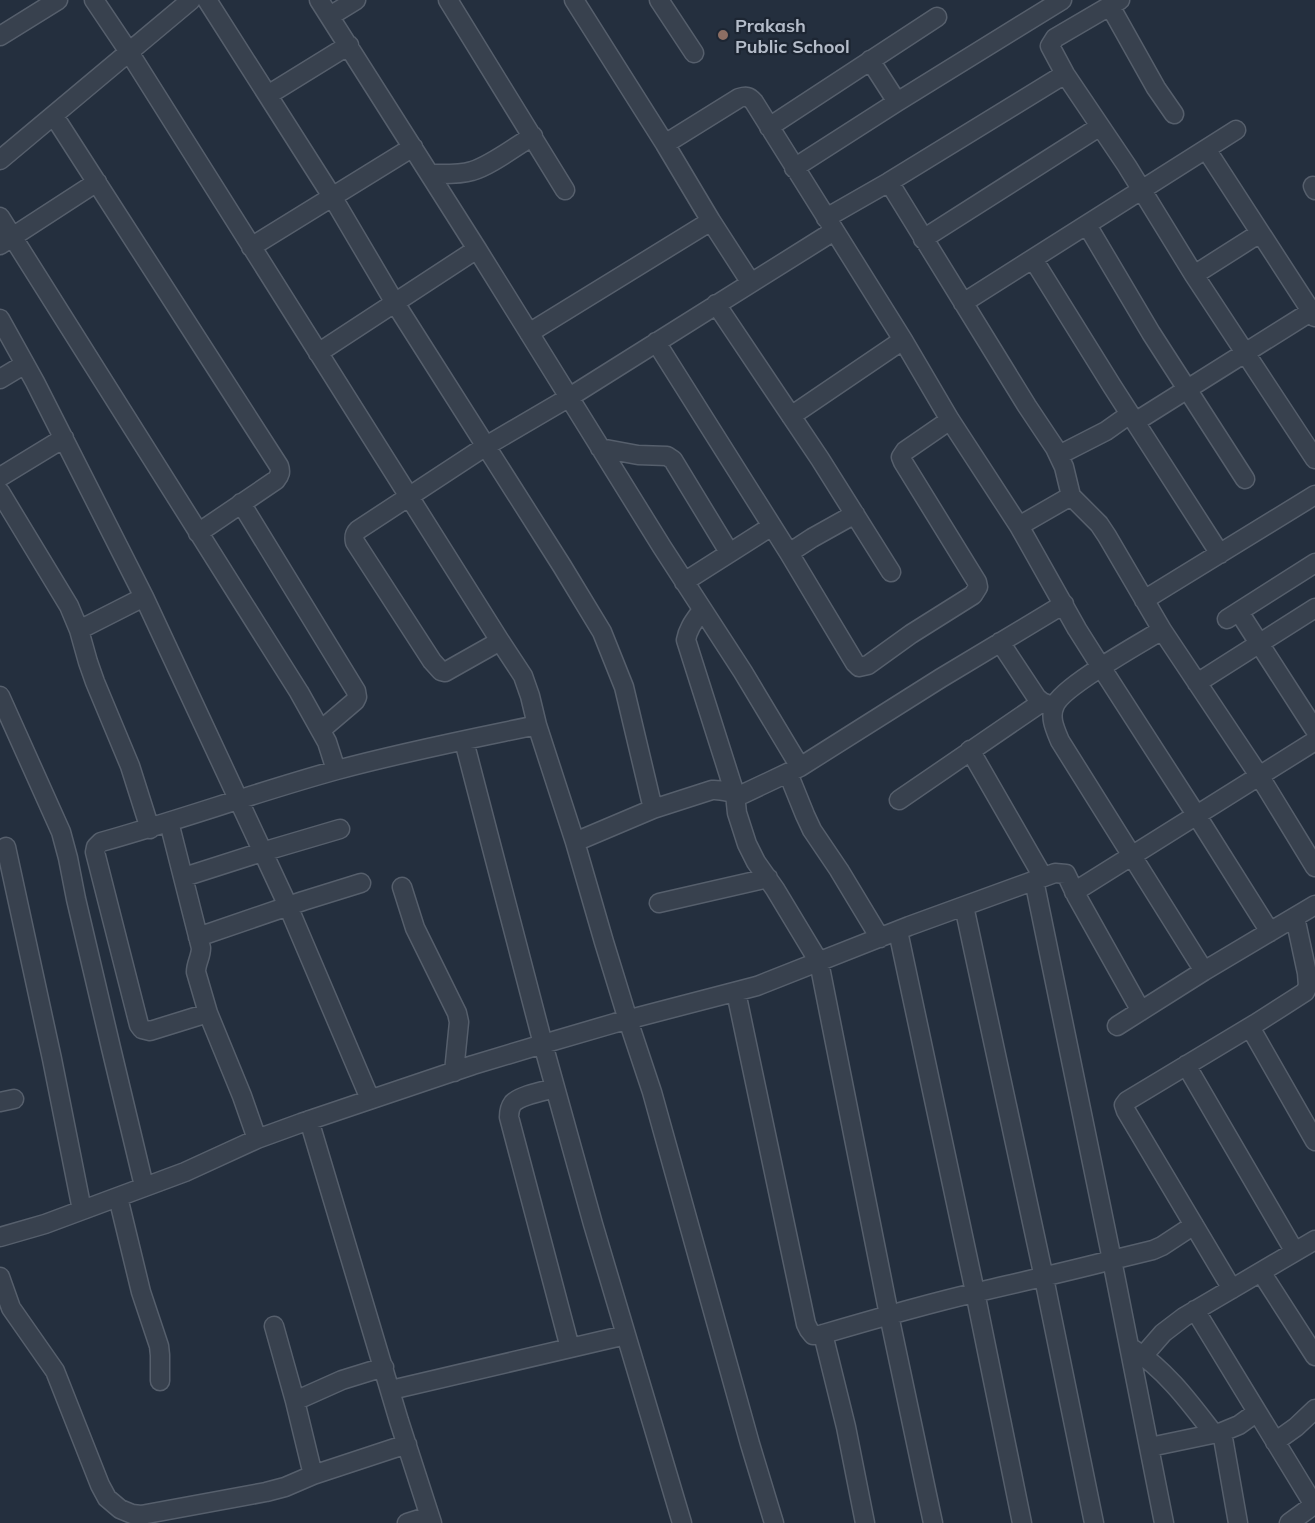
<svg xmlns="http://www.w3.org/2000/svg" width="1315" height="1523" font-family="Mulish,sans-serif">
<rect width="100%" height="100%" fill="#242f3e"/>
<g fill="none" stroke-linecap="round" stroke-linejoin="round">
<defs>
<path id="minor" d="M94 0 129 52 500 641 445 672 441 671 432 661 355 542C354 537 354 534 358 530L486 446 568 398 834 231
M207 0 333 198 395 303 562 566 602 632 624 687 653 809
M319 0 477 249 662 547 743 672 800 767
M448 0 565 190
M574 0 665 144 711 221 751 283
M659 0 694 53
M1120 0 1055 38 1050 46 1065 74 1127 166 1194 275 1315 459
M1110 6 1156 88 1174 114
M330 16 356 0
M0 36 58 0
M870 60 897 102
M268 95 349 45
M54 116 279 466C281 472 280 475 276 480L198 533
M769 127 937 17
M665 144 739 98C746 96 749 96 754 102L903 340 950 420 1019 526 1077 629 1101 667 1197 816 1270 932
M1206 149 1315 317
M0 160 191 0
M794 168 897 102 1062 0
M430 174C443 174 459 175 472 171 490 166 516 146 533 136
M889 182 1027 406 1055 448 1064 467 1071 496 1099 524 1107 536 1162 630 1260 777 1315 867
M1313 186 1315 190
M0 217 299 692 327 742 336 770
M826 218 889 182 1065 74
M1087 225 1151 333 1245 479
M923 239 1099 127
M0 245 97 182
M251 247 413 147
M1033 259 1112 386 1220 554
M1194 275 1260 233
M963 303 1236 130
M716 304 820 459 891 572
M0 319 35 382 144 597 288 906 370 1099
M529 333 711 221
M656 342 789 553 855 663 859 667 868 665 911 634 973 595 978 587 977 582 903 462 901 457 905 451 950 420
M318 353 477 249
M0 379 25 364
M791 416 903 340
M1135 422 1315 309
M600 448 638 455 667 456 673 460 729 552
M1059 455 1106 431 1130 414
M0 477 64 438
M0 492 69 606 79 630 88 662 95 682 130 766 150 829
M241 503 356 691 357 697 355 701 321 730
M1019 526 1071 496
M789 553 812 538 855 514
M684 582 772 526
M1144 600 1315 495
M702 610C695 620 688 628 686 640L735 794 737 813 747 844 756 862 775 889 819 962 889 1315 933 1523
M1239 612 1315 730
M1227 619 1315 563
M79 630 144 597
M1162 630C1141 643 1063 686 1055 705 1049 717 1055 729 1060 741L1204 971
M500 641 523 676 530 696 537 725 575 842 604 942 628 1020 652 1092 750 1444 774 1523
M1000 642 1037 698 1042 702 1052 706
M1197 683 1315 608
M0 696 61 832 68 858 76 899 111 1048 144 1186
M464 741 543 1044 593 1224 682 1523
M970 750 1043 877
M788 773 805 815 812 830 839 870 880 938
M899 800 1042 702
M169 822 201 948C201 957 196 963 196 972L208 1013 242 1096 257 1139
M575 842 653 809 712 790C723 789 732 794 743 794L800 767 941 678 1064 604
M6 847 52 1059 82 1210
M184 877 262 852 340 829
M402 887 415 928 457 1013 459 1022 454 1072
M1074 892 1315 741
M659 903 768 878
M964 906 1044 1278 1094 1523
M898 931 975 1292 1022 1523
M198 937 303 901 361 883
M736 992 806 1324 809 1330 813 1335H820C871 1320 922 1305 974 1293 1020 1282 1066 1272 1112 1260L1034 880
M208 1013 150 1031 142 1029 139 1025 95 852 96 847 101 842C180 820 257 792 337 770 403 752 470 739 537 725
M1117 1026 1204 971 1315 905
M1250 1027 1315 1141
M1186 1065 1295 1252
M555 1088C544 1091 521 1095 513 1103 510 1107 509 1112 509 1117L570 1348
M0 1102 14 1099
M309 1120 399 1421 432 1523
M118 1197 141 1292 159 1346 160 1355V1381
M0 1237 45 1224 185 1172 257 1139 301 1123 473 1065 543 1044 615 1023 757 986 909 926 1055 873 1066 874 1076 895 1141 1011
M1261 1272 1315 1356
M0 1277 11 1308 55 1371 100 1485 107 1498 120 1509 132 1514 141 1515 266 1492 285 1487 313 1475 407 1444
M1232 1289 1126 1111 1124 1105 1127 1101 1255 1024 1305 992 1308 986 1307 973 1295 917
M1195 1310 1314 1505
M274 1326 295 1401 313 1475
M823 1334 846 1427 865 1523
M1133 1349C1167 1371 1190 1403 1214 1434
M1143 1356 1163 1333 1184 1317 1315 1240
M391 1390 626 1335
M295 1401 342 1380 384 1367
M1222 1432 1238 1523
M1275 1442 1296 1427 1315 1409
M1150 1447 1222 1432 1239 1425 1257 1412
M407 1523 429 1516
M1164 1523 1112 1260 1153 1250 1162 1246 1194 1225
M1289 1523 1315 1504"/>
</defs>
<use href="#minor" stroke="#565f6c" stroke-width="21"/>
<use href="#minor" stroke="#38414e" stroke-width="18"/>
</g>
<circle fill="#8d6e63" stroke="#1d2633" stroke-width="2" cx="723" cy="35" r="6"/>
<g text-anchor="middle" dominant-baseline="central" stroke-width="4.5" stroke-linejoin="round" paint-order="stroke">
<g font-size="18" font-weight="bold" fill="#b4bcc9" stroke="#1d2633" text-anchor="start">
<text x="735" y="25">Prakash<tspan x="735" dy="21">Public School</tspan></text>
</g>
</g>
</svg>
